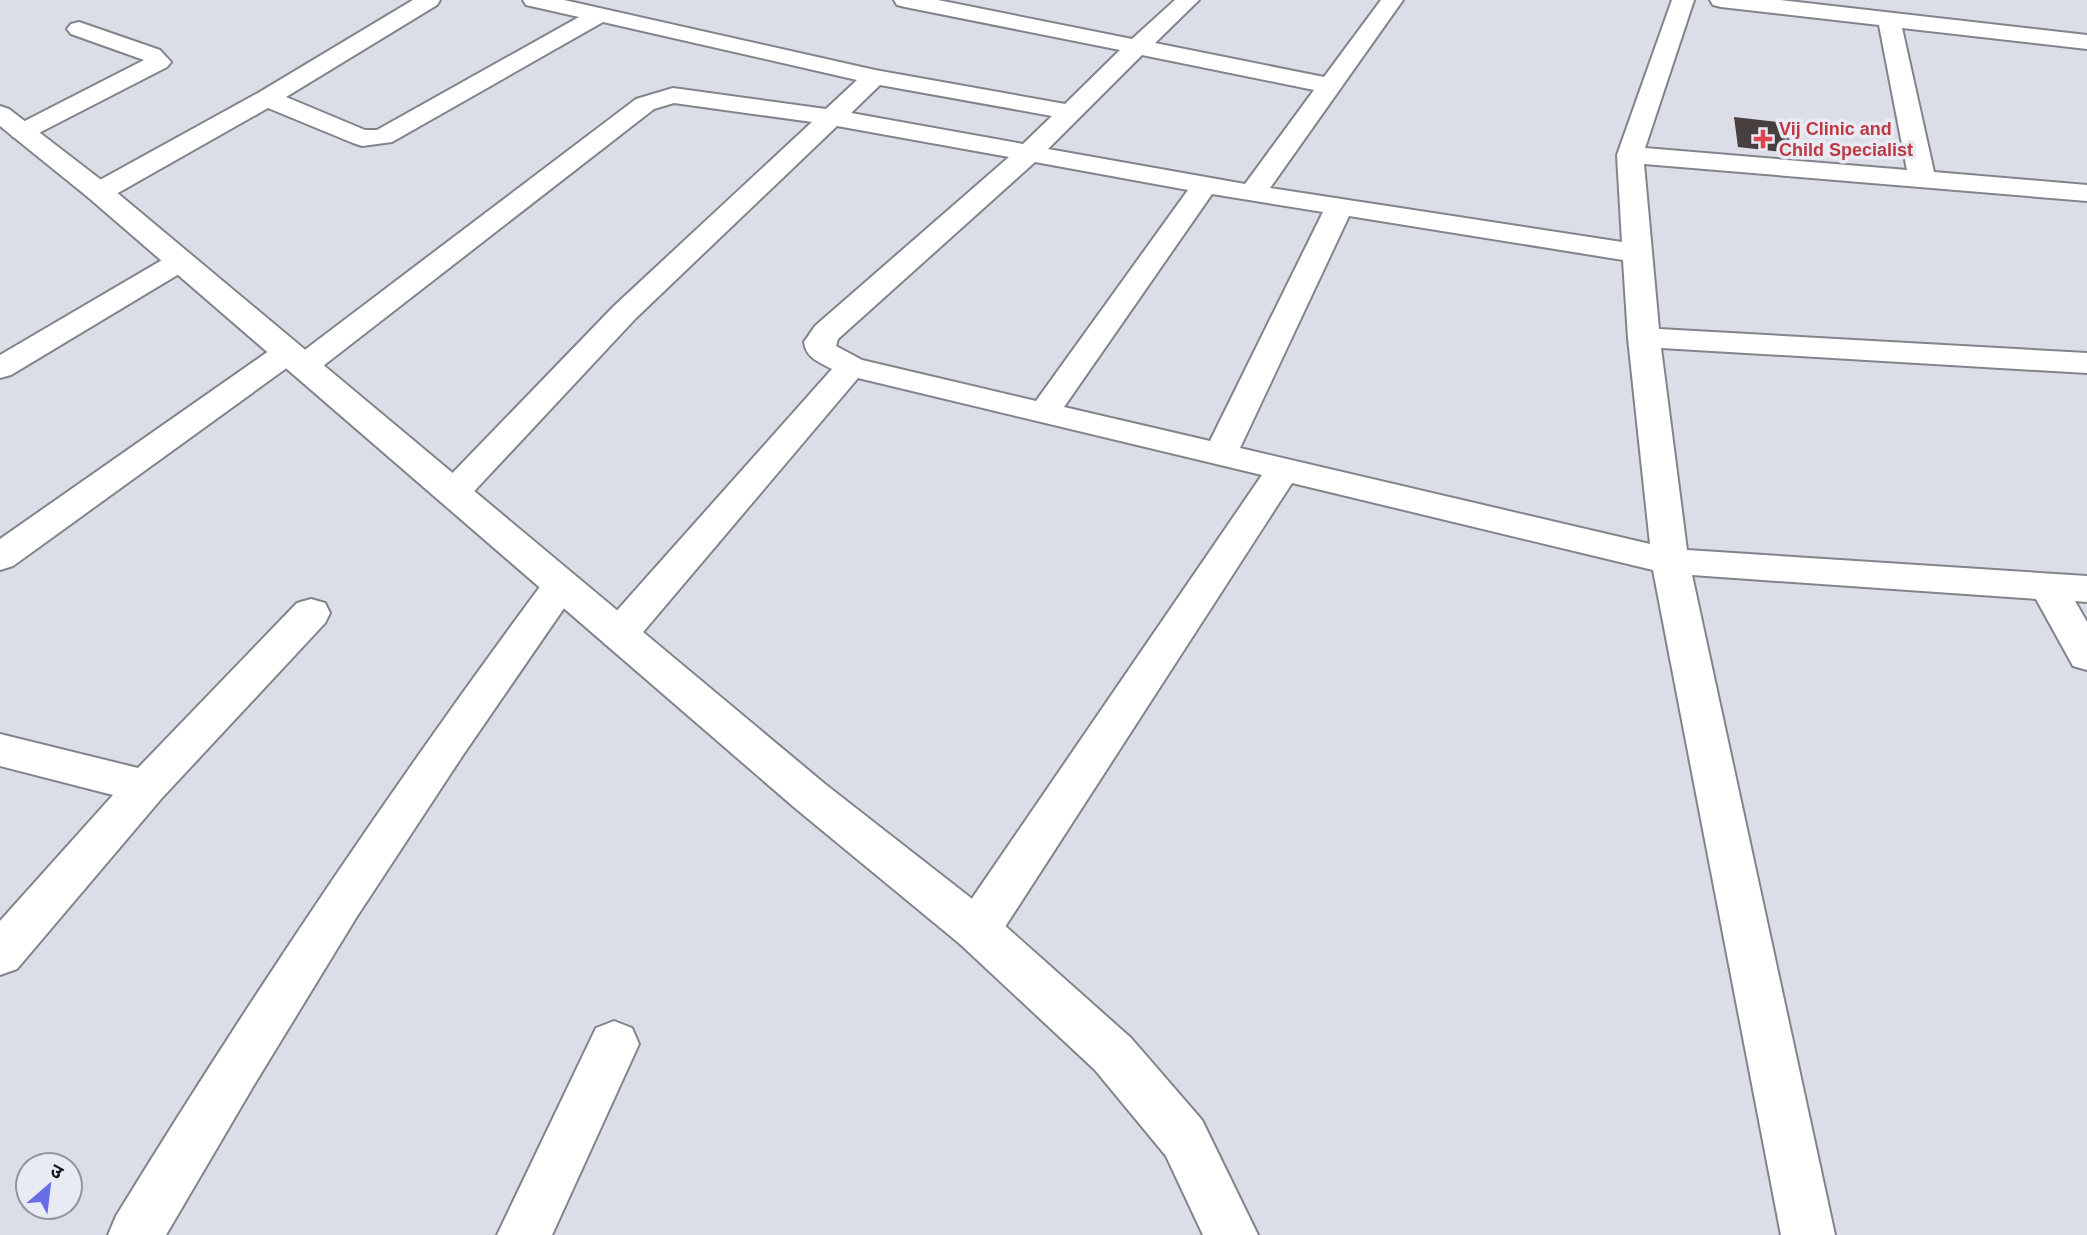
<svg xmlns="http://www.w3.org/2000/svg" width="2087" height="1235" font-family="Arial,'Noto Sans Devanagari',sans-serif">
<rect width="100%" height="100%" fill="#dcdee7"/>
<path fill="#48403f" d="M1734 117 1786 123 1792 153 1738 147Z"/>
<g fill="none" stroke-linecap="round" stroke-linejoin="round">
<defs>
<path id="street" d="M413 0H440L437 5 286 97 365 130H377L579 17 526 5 523 0H564L875 70 1065 104 1120 50 905 7 897 5 894 0H938L1132 39 1175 0H1199L1155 43 1324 77 1381 0H1403L1270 188 1622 242 1617 155 1672 0H1694L1645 148 1907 170 1879 25 1721 7 1713 5 1710 0H1780L2087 35V49L1902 28 1934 172 2087 185V201L1644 164 1659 329 2087 353V373L1661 348 1687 550 2087 576V602L2075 601 2087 622V670L2073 666 2036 599 1692 575 1835 1235H1781L1653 570 1292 483 994 944 977 950 960 944 954 930 960 916 1262 475 858 378 633 644 619 648 605 644 600 634 605 624 832 369C819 362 806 358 804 342L815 326 1009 157 837 126 636 318 465 501 453 504 441 501 435 493 441 485 614 306 812 122 674 103 654 109 314 373 303 376 292 373 288 367 13 566 0 570V539L276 346 287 344 298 346 302 352 636 99 673 88 826 109 857 80 603 22 392 142 362 146 353 143 268 108 109 198 99 200 89 198 85 192 89 186 258 93ZM1142 55 1314 90 1245 184 1048 149ZM880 85 1052 116 1023 144 851 113ZM1035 162 1188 190 1036 401 862 360 836 346 838 339ZM1212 194 1323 212 1210 441 1064 407ZM1349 216 1623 260 1628 338 1650 544 1240 448Z
M79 22 160 50 171 62 167 67 31 137 22 140 13 137 9 132 13 127 144 60 71 34 67 29 71 24Z
M179 253 189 256 194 262 189 268 11 375 0 378V355L169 256Z
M561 572 574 576 580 585 463 755 356 918 254 1085 166 1235H108L116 1216C251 996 394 783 548 576Z
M311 599 325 603 330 613 325 623 161 799 17 969 0 975V921L113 795 0 766V734L138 768 297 603Z
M614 1021 632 1028 639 1044 552 1235H497L596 1028Z"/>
<path id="secondary" d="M0 106 9 109 109 186 825 784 994 916 1131 1038 1202 1120 1258 1235H1203L1166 1156 1095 1070 960 944 795 808 89 198 0 126Z"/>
</defs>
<use href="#street" stroke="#81848b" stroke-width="4"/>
<use href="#secondary" stroke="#81848b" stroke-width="4"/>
<use href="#street" fill="#fff" fill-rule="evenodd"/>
<use href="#secondary" fill="#fff" fill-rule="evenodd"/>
</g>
<path fill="#e0444e" stroke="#e9ebf4" stroke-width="2.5" d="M1759.5 128.5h7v7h7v7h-7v7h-7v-7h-7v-7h7z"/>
<g text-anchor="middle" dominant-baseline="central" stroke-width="7" stroke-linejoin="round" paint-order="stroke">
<g font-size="18" font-weight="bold" fill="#be3a42" stroke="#e9ebf4" text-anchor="start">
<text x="1779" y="129">Vij Clinic and<tspan x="1779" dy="21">Child Specialist</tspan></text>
</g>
</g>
<g transform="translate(49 1186) rotate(28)"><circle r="33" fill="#e9ebf4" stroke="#94959c" stroke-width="2"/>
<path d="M0-5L12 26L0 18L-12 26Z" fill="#666de6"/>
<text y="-10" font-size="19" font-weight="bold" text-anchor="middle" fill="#141518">उ</text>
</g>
</svg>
